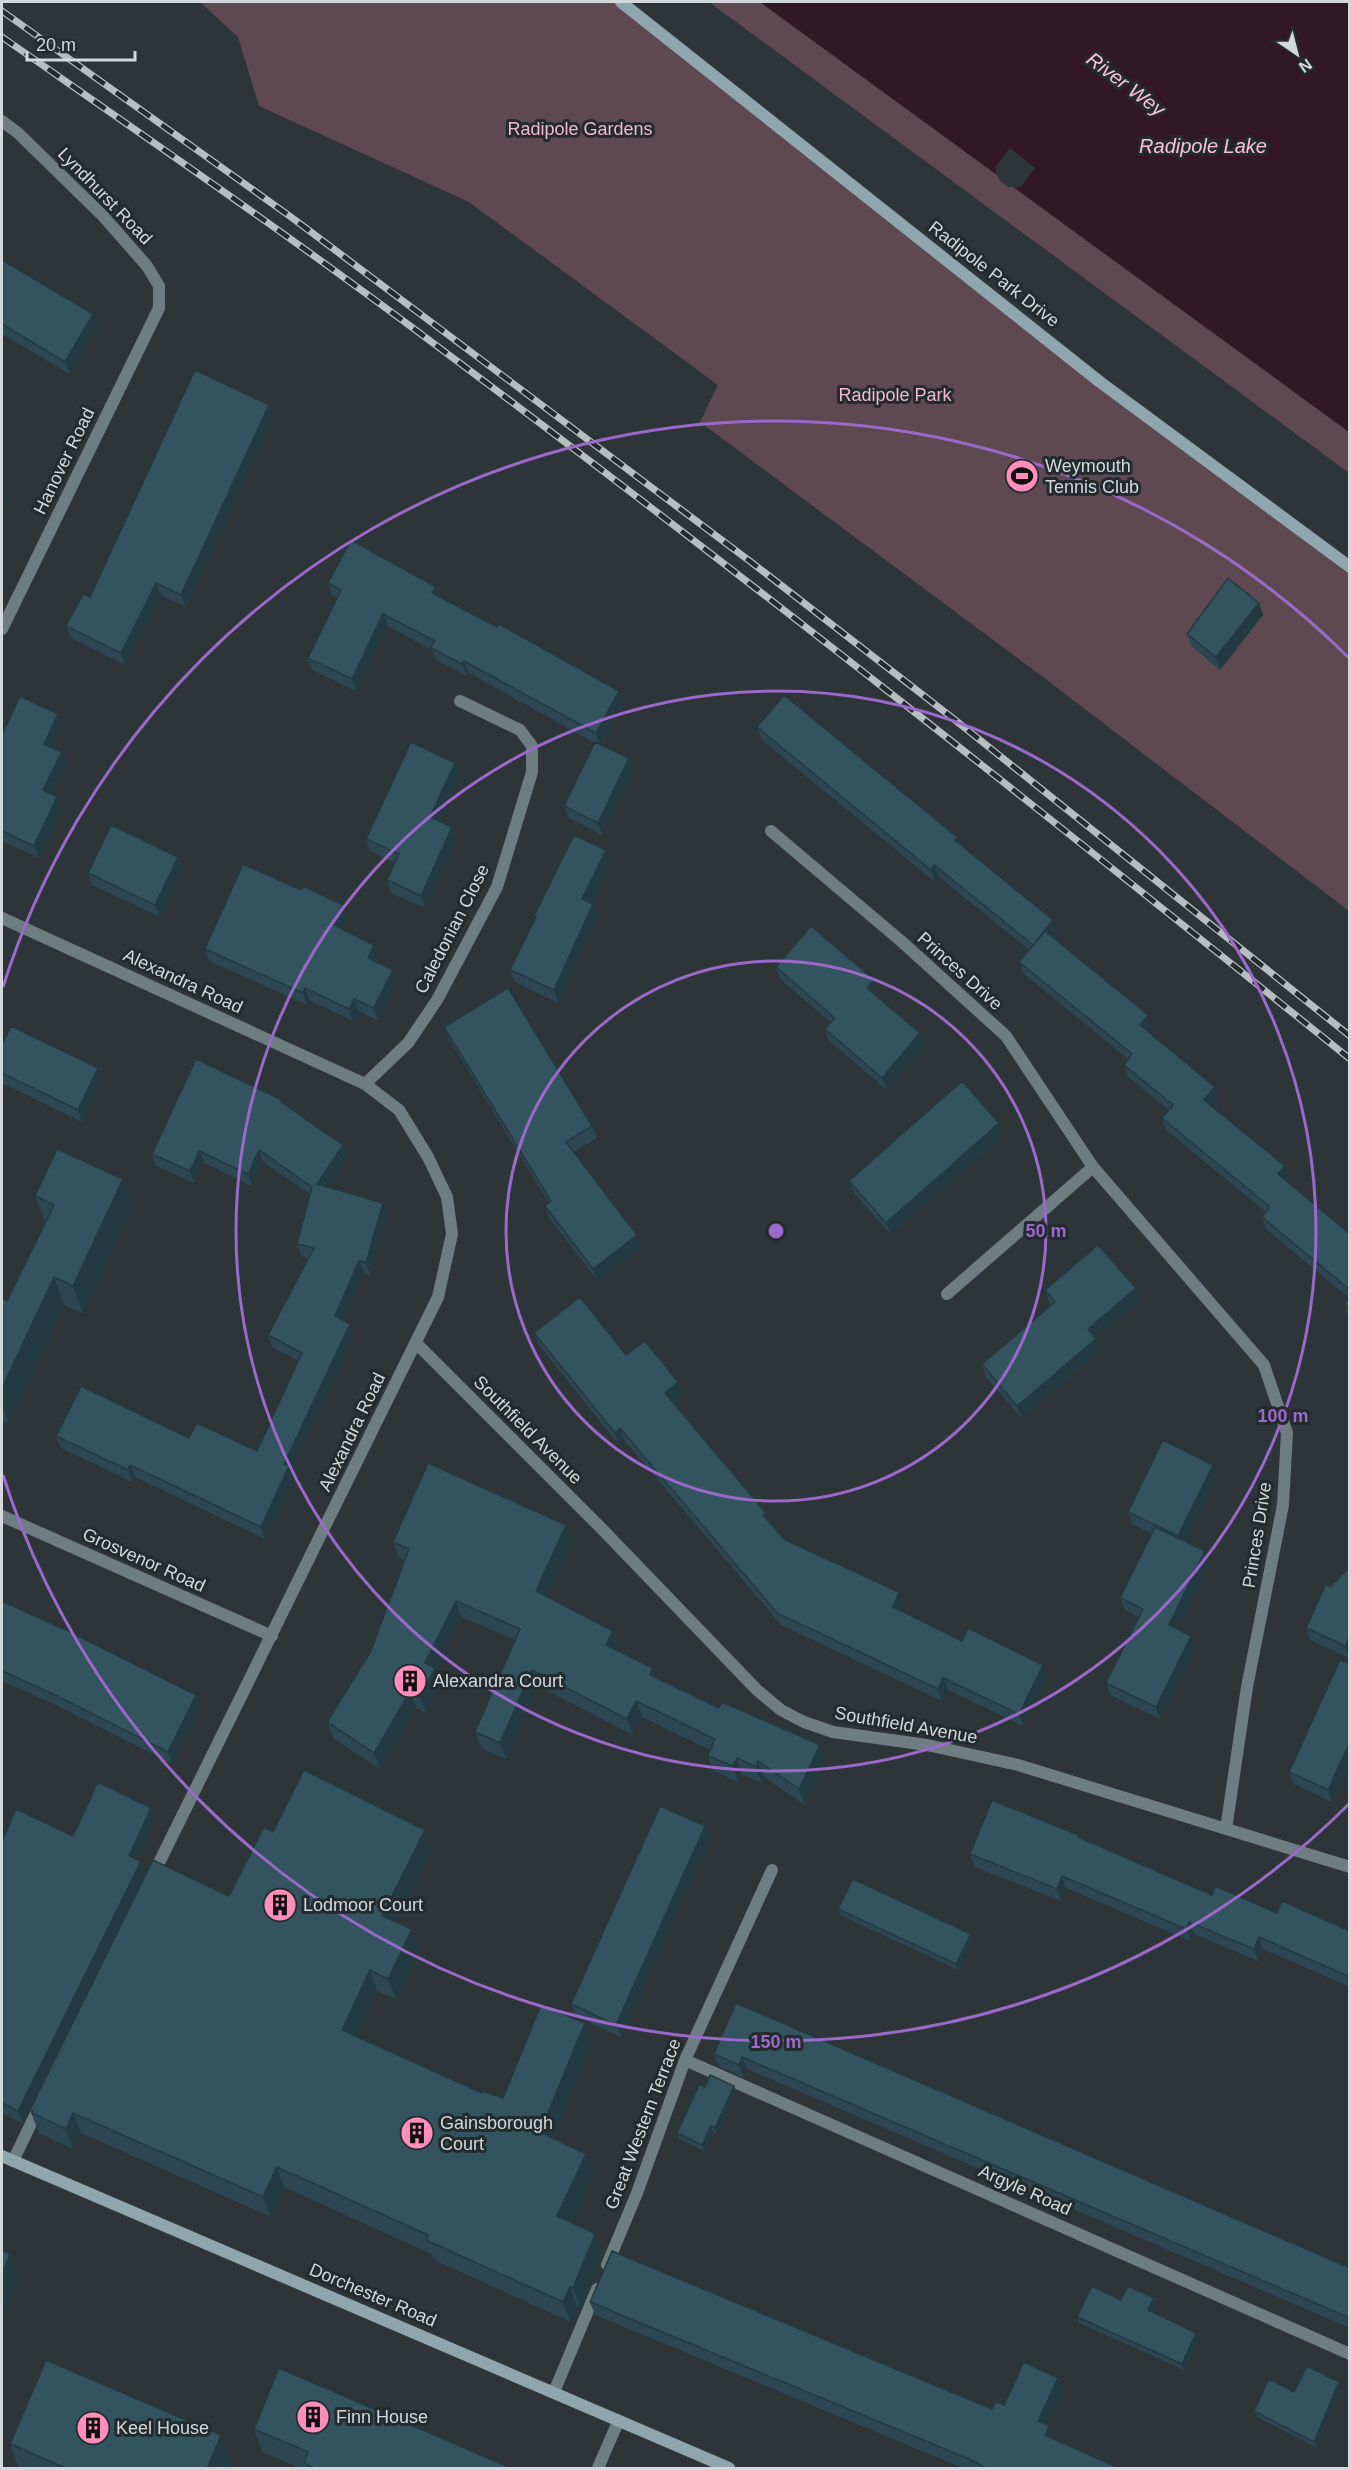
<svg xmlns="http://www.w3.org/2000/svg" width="1351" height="2470" font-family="Arial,sans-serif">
<rect width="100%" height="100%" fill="#2d3538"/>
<path fill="#5e4950" d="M200 2H621L862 194 1349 567V911L1043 677 700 422 718 385 469 202 259 106 238 37Z
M709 2H760L1349 432V473Z"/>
<path fill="#311822" d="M760 2H1349V432Z"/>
<path fill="#2d3538" d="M1010 148 1035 168 1021 187H1008L999 180 995 167Z"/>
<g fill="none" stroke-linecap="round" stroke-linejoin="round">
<path stroke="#6e7d82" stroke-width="12" d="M2 121 18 133 103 216 147 266 159 286V308L2 629
M771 831 901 941 1006 1036 1093 1167 1264 1365 1287 1433 1283 1505 1247 1687 1226 1829
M2 918 365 1084 399 1110 428 1157 447 1197 452 1234 438 1297 152 1877
M365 1084 408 1043 437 1000 497 887 532 772V746L520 730 460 701
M947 1294 1093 1167
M416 1343 602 1529 757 1690 781 1710 804 1722 833 1732 927 1745 1018 1765 1350 1867
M2 1516 272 1636
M685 2060 1350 2354
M13 2161 40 2105
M607 2265 637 2193 685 2060 772 1870
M554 2392 597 2289
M598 2468 618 2422"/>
<path stroke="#8fa6ae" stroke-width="12" d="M621 2 1100 382 1350 567
M2 2156 729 2468"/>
<defs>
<path id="rail" d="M2 11 291 217 751 562 950 716 1350 1036
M2 37C150 140 300 243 445 352 752 581 1052 819 1350 1059"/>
</defs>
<use href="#rail" stroke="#b8bec0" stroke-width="7"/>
<use href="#rail" stroke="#232b2e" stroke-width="4.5" stroke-dasharray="14" stroke-linecap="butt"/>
</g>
<path fill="#2c4751" d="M2 260 93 314 98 326 70 374 2 334Z
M273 417 186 607 161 595 125 665 71 638 66 626 90 597Z
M328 583 439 597 619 691 624 703 601 745 629 758 633 770 602 835 569 818 564 806 595 743 469 673 467 676 436 660 432 650 388 626 356 691 312 670 308 658 337 598 332 595Z
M1263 615 1220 670 1191 646 1187 634Z
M62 726 53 748 62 752 66 764 52 794 61 809 39 858 2 841V735Z
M757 727 959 844 1058 932 1053 938 1152 1027 1148 1032 1219 1099 1212 1107 1289 1178 1287 1181 1350 1234V1317L1348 1316 1344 1304 1349 1298 1266 1229 1262 1217 1266 1212 1166 1130 1162 1118 1169 1110 1128 1077 1124 1065 1128 1059 1024 974 1019 962 1029 950 939 877 935 882 762 740Z
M455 763 460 775 439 821 452 827 457 839 425 908 391 893 387 880 395 863 370 851 366 839Z
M178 857 182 869 160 917 92 885 88 873Z
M610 862 591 903 593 904 597 916 558 1003 515 982 510 970 535 919 534 916Z
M348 917 342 929 378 957 376 962 393 970 397 983 378 1021 359 1011 353 1021 309 1000 307 1005 209 961 205 949Z
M776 967 874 980 878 992 875 996 925 1045 887 1090 829 1041 825 1029 831 1023 780 979Z
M444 1027 592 1126 597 1138 574 1152 642 1247 598 1281 549 1218 545 1206 549 1203 449 1039Z
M2 1045 98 1068 102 1080 82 1122 2 1083Z
M284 1104 343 1145 348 1157 327 1187 383 1203 387 1215 370 1275 364 1273 343 1320 354 1336 291 1471 294 1478 265 1539 135 1477 132 1482 61 1448 56 1436 189 1438 257 1451 299 1361 272 1347 268 1335 309 1258 301 1256 297 1244 310 1194 263 1162 252 1186 204 1163 194 1183 156 1166 152 1154Z
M1003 1135 891 1235 854 1193 849 1181Z
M35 1196 133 1206 83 1314 64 1305 8 1423 2 1420V1298L7 1301 45 1223Z
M1136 1288 1140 1300 1095 1338 1100 1351 1021 1418 986 1377 982 1364 1051 1305 1049 1302 1045 1290Z
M534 1333 626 1355 678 1382 683 1395 673 1402 770 1522 785 1540 904 1604 901 1611 962 1641 1048 1677 1023 1726 948 1690 942 1701 781 1625 625 1441 619 1445 539 1345Z
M1217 1477 1185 1542 1210 1564 1177 1629 1196 1648 1160 1719 1110 1695 1106 1683 1139 1617 1125 1610 1120 1598 1152 1534 1132 1524 1128 1512Z
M572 1541 547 1597 613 1631 619 1647 617 1650 657 1679 719 1708 820 1745 826 1761 805 1805 764 1777 762 1783 742 1774 738 1782 714 1771 708 1756 710 1750 642 1717 633 1735 538 1686 506 1759 481 1748 475 1732 515 1640 461 1617 435 1670 440 1684 426 1713 416 1708 380 1769 333 1738 327 1722 370 1653 405 1560 399 1558 393 1542Z
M1330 1587 1349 1658 1310 1640 1306 1628Z
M2 1601 196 1695 201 1707 172 1764 56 1705 2 1681Z
M1350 1664V1764L1332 1802 1294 1784 1289 1772Z
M151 1808 155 1820 137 1859 141 1861 145 1873 22 2123 2 2113V1841L73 1836Z
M425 1830 432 1850 396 1922 412 1929 419 1950 396 1999 377 1991 356 2037 482 2093 503 2098 585 2023 592 2043 553 2138 594 2174 571 2223 594 2233 602 2253 601 2257 580 2308 577 2307 571 2322 434 2260 431 2254 284 2187 271 2217 81 2133 73 2149 39 2133 30 2110 229 1896 273 1832Z
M1078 1835 1080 1838 1212 1895 1277 1913 1350 1931V1987L1263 1949 1258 1961 1194 1934 1190 1941 1066 1888 1061 1901 975 1867 970 1854Z
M710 1838 621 2037 575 2016 571 2004Z
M838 1909 973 1941 958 1970 840 1915Z
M736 2003 1350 2268V2328L747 2069 743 2077 719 2066 714 2054Z
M734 2086 736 2092 717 2135 713 2132 704 2151 679 2139 677 2133 705 2087Z
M1154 2298 1156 2304 1152 2312 1199 2339 1184 2370 1079 2323 1077 2317 1121 2300Z
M590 2302 992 2409 1058 2378 1063 2391 1047 2425 1054 2439 1121 2469H965L595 2315Z
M1341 2388 1317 2448 1257 2417 1254 2411 1294 2392Z
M254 2429 513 2469H302L262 2452Z
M10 2444 232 2466 231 2469H19Z"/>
<path fill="#243a42" d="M93 314 98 326 70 374 65 362Z
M269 405 273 417 186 607 181 595Z
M4 487 9 499 2 514V492Z
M156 583 161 595 125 665 121 653Z
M436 587 440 599 432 593Z
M1259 603 1263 615 1220 670 1216 657Z
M383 614 388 626 356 691 352 679Z
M464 661 469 673 467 676 462 664Z
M619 691 624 703 600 746 596 733Z
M58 714 62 726 49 756 44 744Z
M62 752 66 764 48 802 43 790Z
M629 758 633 770 602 835 598 823Z
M455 763 460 775 435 829 430 817Z
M57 797 61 809 39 858 34 846Z
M452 827 457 839 425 908 421 896Z
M606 850 610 862 587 912 582 899Z
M178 857 182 869 160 917 155 905Z
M934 865 939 877 935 882 931 870Z
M593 904 597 916 558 1003 554 990Z
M343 905 348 917 338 937 334 925Z
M1053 920 1058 932 1037 957 1033 945Z
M374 945 378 957 373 970 368 958Z
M393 970 397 983 378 1021 374 1008Z
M874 980 878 992 871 1000 867 988Z
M305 988 309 1000 307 1005 303 993Z
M354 999 359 1011 353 1021 349 1009Z
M1148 1015 1152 1027 1144 1037 1140 1025Z
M920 1033 925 1045 887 1090 882 1078Z
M98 1068 102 1080 82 1122 78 1110Z
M1215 1087 1219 1099 1208 1112 1204 1100Z
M999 1123 1003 1135 891 1235 886 1223Z
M343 1145 348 1157 321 1196 317 1184Z
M259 1150 263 1162 252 1186 248 1174Z
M199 1151 204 1163 194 1183 190 1171Z
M1285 1166 1289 1178 1283 1186 1278 1174Z
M123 1179 133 1206 83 1314 73 1286Z
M383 1203 387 1215 370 1275 366 1263Z
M637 1235 642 1247 598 1281 593 1269Z
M359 1261 364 1273 339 1328 335 1316Z
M54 1277 64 1305 8 1423 2 1405V1388Z
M1136 1288 1140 1300 1092 1341 1088 1329Z
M350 1324 354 1336 291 1471 294 1478 265 1539 261 1527 284 1464Z
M1096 1339 1100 1351 1021 1418 1017 1406Z
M678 1382 683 1395 670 1405 665 1393Z
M620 1428 625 1441 619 1445 615 1433Z
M130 1465 135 1477 132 1482 128 1470Z
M1213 1465 1217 1477 1182 1548 1178 1536Z
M766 1513 770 1525 763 1515Z
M566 1525 572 1541 542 1607 536 1591Z
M1205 1551 1210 1564 1174 1637 1169 1625Z
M899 1592 904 1604 897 1619 893 1607Z
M456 1601 461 1617 435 1670 440 1684 426 1713 420 1697 425 1663Z
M613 1631 619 1647 612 1661 606 1645Z
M1191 1636 1196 1648 1160 1719 1156 1707Z
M1350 1636 1349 1658 1345 1646Z
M1043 1665 1048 1677 1023 1726 1019 1714Z
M653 1668 659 1684 650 1675Z
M532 1670 538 1686 506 1759 500 1743Z
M943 1678 948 1690 942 1701 938 1689Z
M410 1692 416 1708 380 1769 374 1753Z
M196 1695 201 1707 172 1764 168 1752Z
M636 1701 642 1717 633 1735 627 1719Z
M1350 1742V1764L1332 1802 1328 1790Z
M820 1745 826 1761 805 1805 799 1789Z
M737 1758 742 1774 738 1782 733 1766Z
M758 1761 764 1777 762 1783 756 1767Z
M151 1808 155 1820 133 1868 129 1856Z
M705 1826 710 1838 621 2037 616 2025Z
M425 1830 432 1850 390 1936 382 1916Z
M141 1861 145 1873 22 2123 18 2111Z
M1062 1876 1066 1888 1061 1901 1057 1889Z
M1189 1922 1194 1934 1190 1941 1186 1929Z
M412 1929 419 1950 396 1999 388 1979Z
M971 1934 973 1941 958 1970 956 1964Z
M1259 1937 1263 1949 1258 1961 1254 1949Z
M370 1970 377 1991 349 2051 342 2030Z
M585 2023 592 2043 547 2153 540 2132Z
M742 2057 747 2069 743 2077 739 2065Z
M734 2086 736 2092 717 2135 715 2128Z
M73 2113 81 2133 73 2149 66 2129Z
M711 2126 713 2132 704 2151 702 2145Z
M586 2154 594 2174 565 2237 557 2216Z
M277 2167 284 2187 271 2217 263 2197Z
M594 2233 602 2253 601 2257 580 2308 573 2288Z
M10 2254 19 2280 2 2320V2274Z
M570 2287 577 2307 571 2322 563 2302Z
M1154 2298 1156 2304 1150 2316 1148 2310Z
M1196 2333 1199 2339 1184 2370 1182 2364Z
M1058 2378 1063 2391 1043 2434 1038 2421Z
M1339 2382 1341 2388 1317 2448 1314 2442Z
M1049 2426 1054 2439 1045 2435Z
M221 2435 232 2466 231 2469H207Z"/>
<path fill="#33535e" stroke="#243a42" stroke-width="1.5" d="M2 260 93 314 65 362 2 324Z
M195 370 269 405 181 595 156 583 121 653 66 626 83 594 90 597Z
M351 540 436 587 432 593 497 627 499 624 619 691 596 733 464 661 462 664 431 648 435 641 383 614 352 679 308 658 341 590 328 583Z
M1228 578 1259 603 1216 657 1187 634Z
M784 695 957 837 955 840 1053 920 1033 945 934 865 931 870 757 727Z
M20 696 58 714 44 744 62 752 43 790 57 797 34 846 2 831V735Z
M411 742 455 763 430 817 452 827 421 896 387 880 399 854 366 839Z
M595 742 629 758 598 823 564 806Z
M111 825 178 857 155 905 88 873Z
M574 835 606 850 582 899 593 904 554 990 510 970 536 917 534 916Z
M243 864 301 890 303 886 343 905 334 925 374 945 368 958 393 970 374 1008 354 999 349 1009 305 988 303 993 205 949Z
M811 926 874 980 867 988 920 1033 882 1078 825 1029 835 1018 776 967Z
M1045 931 1148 1015 1140 1025 1215 1087 1204 1100 1285 1166 1278 1174 1350 1234V1290L1262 1217 1270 1207 1162 1118 1173 1105 1124 1065 1132 1054 1019 962Z
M508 988 592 1126 566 1142 637 1235 593 1269 545 1206 551 1201 444 1027Z
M11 1026 98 1068 78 1110 2 1073V1045Z
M196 1059 282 1100 281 1102 343 1145 317 1184 383 1203 366 1263 359 1261 335 1316 350 1324 284 1464 289 1466 261 1527 130 1465 128 1470 56 1436 81 1386 189 1438 197 1423 257 1451 302 1353 268 1335 314 1248 297 1244 312 1187 259 1150 248 1174 199 1151 190 1171 152 1154Z
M962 1081 999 1123 886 1223 849 1181Z
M57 1149 123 1179 73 1286 54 1277 2 1388V1298L7 1301 54 1205 35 1196Z
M1098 1245 1136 1288 1088 1329 1096 1339 1017 1406 982 1364 1055 1302 1045 1290Z
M580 1297 626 1355 645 1341 678 1382 665 1393 766 1513 763 1515 785 1540 899 1592 893 1607 962 1641 968 1628 1043 1665 1019 1714 943 1678 938 1689 777 1613 620 1428 615 1433 534 1333Z
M1350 1297V1309L1344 1304Z
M1163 1440 1213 1465 1178 1536 1128 1512Z
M428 1463 566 1525 536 1591 613 1631 606 1645 653 1668 650 1675 719 1708 722 1702 820 1745 799 1789 758 1761 756 1767 737 1758 733 1766 708 1756 715 1739 636 1701 627 1719 532 1670 500 1743 475 1732 520 1629 456 1601 425 1663 435 1668 420 1697 410 1692 374 1753 327 1722 370 1653 409 1549 393 1542Z
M1155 1527 1205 1551 1169 1625 1191 1636 1156 1707 1106 1683 1143 1609 1120 1598Z
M1350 1567V1636L1345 1646 1306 1628 1326 1584 1330 1587Z
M2 1601 68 1631 196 1695 168 1752 51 1693 2 1671Z
M1340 1660 1350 1664V1742L1328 1790 1289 1772Z
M304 1770 425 1830 382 1916 412 1929 388 1979 370 1970 342 2030 482 2093 483 2091 503 2098 541 2005 585 2023 540 2132 586 2154 557 2216 594 2233V2237L573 2288 570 2287 563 2302 426 2240 428 2235 277 2167 263 2197 73 2113 66 2129 32 2113 33 2111 30 2110 153 1860 229 1896 264 1827 273 1832Z
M98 1782 151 1808 129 1856 141 1861 18 2111 2 2103V1841L16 1809 73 1836Z
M992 1800 1078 1835V1837L1212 1895 1215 1886 1277 1913 1282 1901 1350 1931V1977L1259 1937 1254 1949 1189 1922 1186 1929 1062 1876 1057 1889 970 1854Z
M660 1806 705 1826 616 2025 571 2004Z
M853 1879 971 1934 956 1964 838 1909Z
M736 2003 1350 2268V2318L742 2057 739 2065 714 2054Z
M710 2075 734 2086 715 2128 711 2126 702 2145 677 2133 699 2085 705 2087Z
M2 2250 10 2254 2 2274Z
M612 2251 992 2409 996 2401 1004 2405 1024 2362 1058 2378 1038 2421 1049 2426 1045 2435 1121 2469H988L969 2459 590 2302Z
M1092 2286 1121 2300 1128 2286 1154 2298 1148 2310 1196 2333 1182 2364 1077 2317Z
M46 2360 221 2435 207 2469H68L10 2444Z
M1307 2366 1339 2382 1314 2442 1254 2411 1269 2379 1294 2392Z
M279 2368 513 2469H316L304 2463 308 2452 254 2429Z"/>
<g fill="none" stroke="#9a69c9" stroke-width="3">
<circle cx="776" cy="1231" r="270"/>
<circle cx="776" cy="1231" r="540"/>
<path d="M1349 1804A811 811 0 0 1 3 1475M3 987A811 811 0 0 1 1349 658"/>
</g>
<defs>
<symbol id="stadium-disc" viewBox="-11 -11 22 22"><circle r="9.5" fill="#ff8eba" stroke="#232b2e"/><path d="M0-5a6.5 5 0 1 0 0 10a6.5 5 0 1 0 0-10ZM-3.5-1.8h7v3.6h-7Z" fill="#111"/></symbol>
<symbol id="building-disc" viewBox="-11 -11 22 22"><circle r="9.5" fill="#ff8eba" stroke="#232b2e"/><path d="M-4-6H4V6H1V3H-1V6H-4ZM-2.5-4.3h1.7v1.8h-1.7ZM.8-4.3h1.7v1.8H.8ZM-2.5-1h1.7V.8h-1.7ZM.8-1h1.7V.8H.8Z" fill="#111"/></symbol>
</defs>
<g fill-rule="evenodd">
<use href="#stadium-disc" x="1003" y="457" width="38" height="38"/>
<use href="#building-disc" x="391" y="1662" width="38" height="38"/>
<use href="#building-disc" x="261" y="1886" width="38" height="38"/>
<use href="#building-disc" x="398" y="2114" width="38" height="38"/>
<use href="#building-disc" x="294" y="2398" width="38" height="38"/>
<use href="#building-disc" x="74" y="2409" width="38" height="38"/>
</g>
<g text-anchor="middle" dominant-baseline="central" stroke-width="6" stroke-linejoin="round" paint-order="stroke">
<g font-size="18" fill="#f3b8cd" stroke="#232b2e">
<text x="580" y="129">Radipole Gardens</text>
<text x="895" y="395">Radipole Park</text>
</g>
<g font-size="18" fill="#d3d9db" stroke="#232b2e">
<text transform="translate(105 196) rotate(46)">Lyndhurst Road</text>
<text transform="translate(994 274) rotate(38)">Radipole Park Drive</text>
<text transform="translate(64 461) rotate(-64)">Hanover Road</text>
<text transform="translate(452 929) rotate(-63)">Caledonian Close</text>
<text transform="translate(960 971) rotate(42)">Princes Drive</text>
<text transform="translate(183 981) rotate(25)">Alexandra Road</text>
<text transform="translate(528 1430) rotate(45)">Southfield Avenue</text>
<text transform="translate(352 1432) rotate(-64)">Alexandra Road</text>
<text transform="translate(1257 1535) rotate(-81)">Princes Drive</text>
<text transform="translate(144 1560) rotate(24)">Grosvenor Road</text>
<text transform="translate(906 1725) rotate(10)">Southfield Avenue</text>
<text transform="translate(643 2124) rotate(-69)">Great Western Terrace</text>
<text transform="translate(1025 2190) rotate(24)">Argyle Road</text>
<text transform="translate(373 2295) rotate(23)">Dorchester Road</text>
</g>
<g font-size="18" fill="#d3d9db" stroke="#232b2e" text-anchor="start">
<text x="1045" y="466">Weymouth<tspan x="1045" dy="21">Tennis Club</tspan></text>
<text x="433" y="1681">Alexandra Court</text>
<text x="303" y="1905">Lodmoor Court</text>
<text x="440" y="2123">Gainsborough<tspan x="440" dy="21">Court</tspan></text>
<text x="336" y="2417">Finn House</text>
<text x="116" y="2428">Keel House</text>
</g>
<g font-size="20" font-style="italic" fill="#fbc0d5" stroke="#232b2e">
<text transform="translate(1126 84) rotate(37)">River Wey</text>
<text x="1203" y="146">Radipole Lake</text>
</g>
</g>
<circle cx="776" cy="1231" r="9" fill="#9a69c9" stroke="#232b2e" stroke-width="3"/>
<g font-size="18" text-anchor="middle" font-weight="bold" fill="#9a69c9" stroke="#232b2e" stroke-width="6" stroke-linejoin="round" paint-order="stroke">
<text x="1046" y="1237">50 m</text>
<text x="1283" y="1422">100 m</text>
<text x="776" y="2048">150 m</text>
</g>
<rect width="1351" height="2470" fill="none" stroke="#d3d9db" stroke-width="6"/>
<g transform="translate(1297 54) rotate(145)" stroke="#232b2e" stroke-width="4.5" paint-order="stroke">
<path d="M0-4.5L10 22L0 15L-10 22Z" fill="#d3d9db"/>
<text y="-9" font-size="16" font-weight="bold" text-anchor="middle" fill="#d3d9db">N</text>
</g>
<path d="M27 51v9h108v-9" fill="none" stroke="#d3d9db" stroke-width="3"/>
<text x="36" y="51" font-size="18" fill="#d3d9db" stroke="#232b2e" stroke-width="4.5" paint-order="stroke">20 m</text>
</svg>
